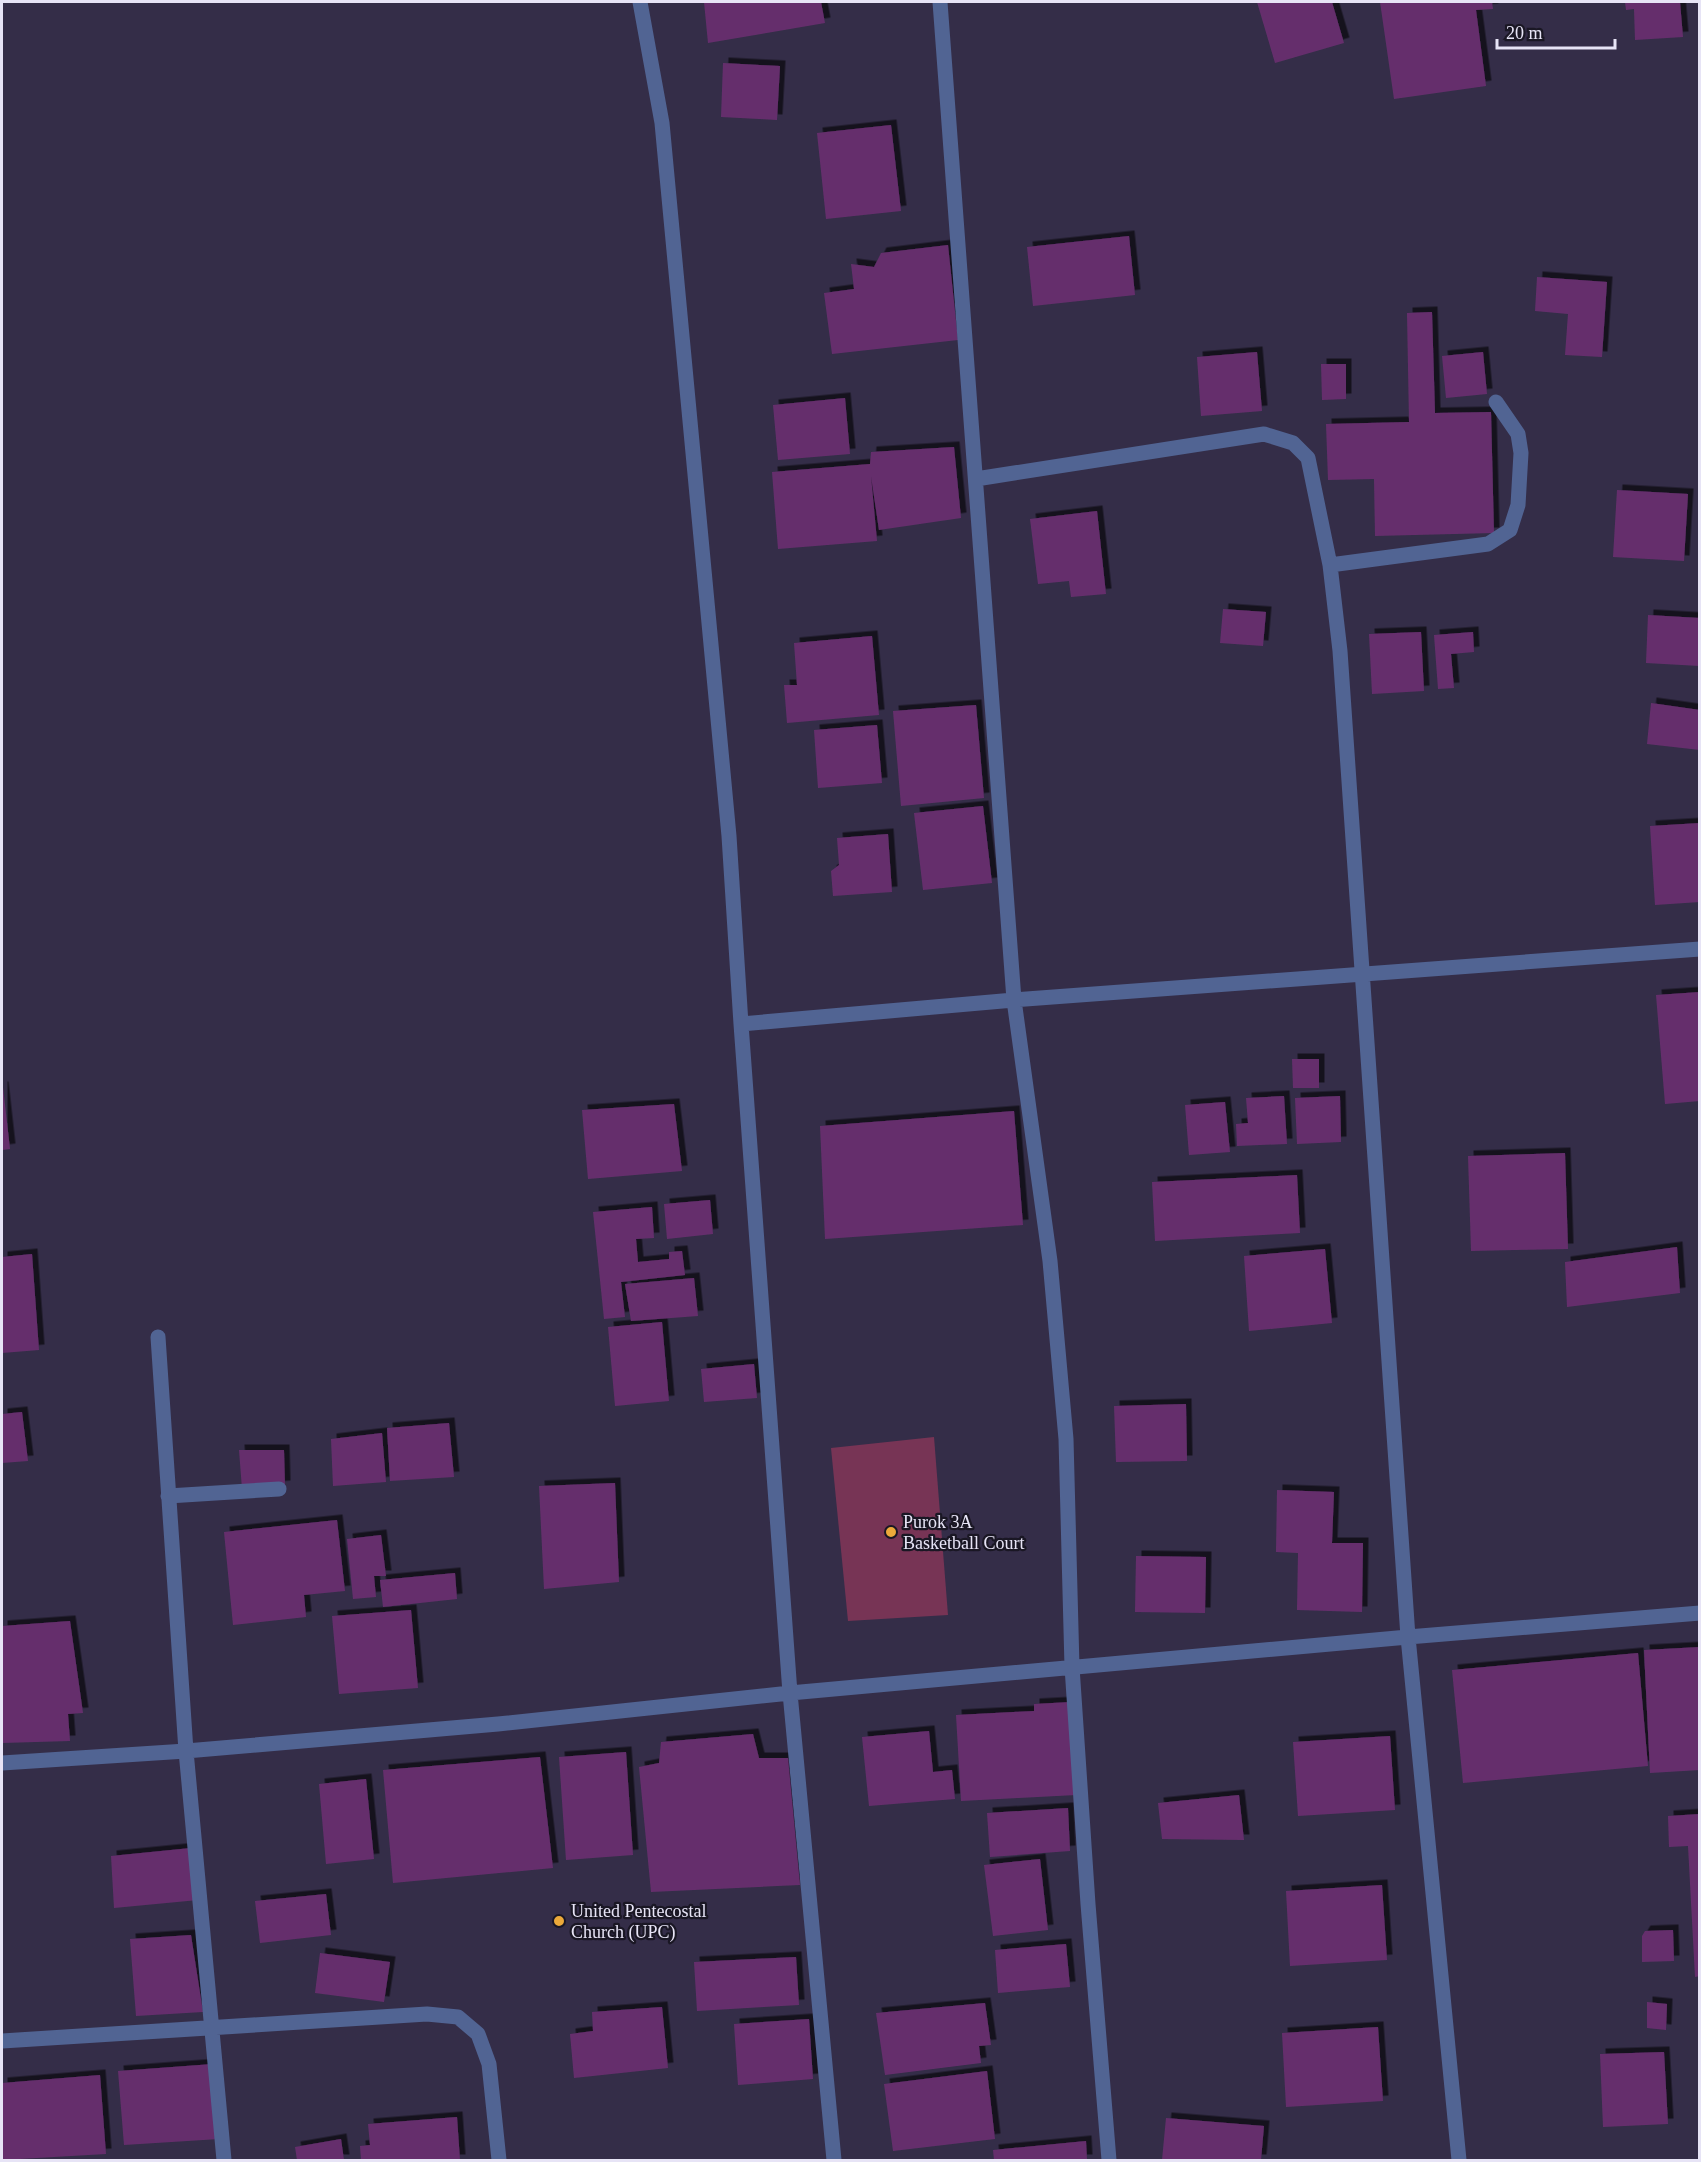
<svg xmlns="http://www.w3.org/2000/svg" width="1701" height="2162" font-family="Georgia,serif">
<defs>
<filter id="shadow"><feDropShadow dx="5.5" dy="-5.5" stdDeviation="0" flood-color="#0009"/></filter>
</defs>
<rect width="100%" height="100%" fill="#342d48"/>
<path fill="#773455" d="M934 1437 948 1615 848 1621 831 1448Z"/>
<path fill="#652f6c" filter="url(#shadow)" d="M704 2H821L825 23 708 43Z
M1257 2H1332L1344 43 1275 63Z
M1380 2H1492L1493 9 1476 10 1486 86 1394 99Z
M1625 2H1680L1683 37 1635 40 1634 9 1626 10Z
M723 63 780 66 777 120 721 117Z
M891 125 901 211 826 219 817 133Z
M1129 236 1135 295 1033 306 1027 247Z
M948 245 958 340 832 354 824 293 854 289 851 264 874 267 881 253Z
M1537 277 1607 282 1602 357 1565 355 1568 314 1535 311Z
M1432 312 1435 413 1491 412 1494 533 1375 536 1374 479 1328 480 1326 424 1409 422 1407 313Z
M1257 352 1262 411 1201 416 1197 357Z
M1483 352 1487 394 1446 398 1442 356Z
M1321 364H1346V399L1322 400Z
M845 398 850 454 778 460 773 405Z
M954 447 961 518 879 530 871 476 877 541 778 549 772 472 870 464 871 452Z
M1617 490 1688 494 1684 561 1613 557Z
M1097 511 1106 594 1071 597 1069 581 1038 584 1030 519Z
M1223 609 1266 612 1263 646 1220 643Z
M1648 615 1700 618V666L1646 663Z
M1421 632 1424 691 1372 694 1369 634Z
M1473 632 1474 652 1451 654 1454 688 1438 689 1434 635Z
M872 636 879 715 787 723 784 685H797L794 643Z
M1651 703 1700 710V750L1647 744Z
M976 705 984 798 901 806 893 711Z
M877 725 882 783 818 788 814 730Z
M983 806 992 883 923 890 914 813Z
M1700 823V902L1655 905 1650 826Z
M888 834 892 892 833 896 831 871 839 865 837 838Z
M1700 992V1101L1665 1104 1656 995Z
M1292 1059H1319V1088H1293Z
M2 1087H3L10 1149 2 1150Z
M1284 1096 1287 1144 1237 1146 1236 1124 1248 1123 1246 1098Z
M1340 1096 1341 1142 1297 1144 1295 1098Z
M1225 1102 1230 1152 1189 1155 1185 1105Z
M674 1104 682 1171 588 1179 582 1110Z
M1014 1111 1023 1225 825 1239 820 1126Z
M1565 1153 1568 1249 1471 1251 1468 1156Z
M1297 1175 1300 1233 1155 1241 1152 1182Z
M710 1200 713 1234 667 1239 664 1204Z
M652 1207 654 1238 636 1239 638 1262 669 1259V1252L682 1251 685 1275 621 1282 625 1317 604 1319 593 1212Z
M1677 1247 1680 1293 1567 1307 1565 1262Z
M1325 1249 1332 1323 1249 1331 1244 1256Z
M32 1254 39 1350 2 1353V1257Z
M694 1278 698 1316 631 1321 625 1284Z
M662 1322 669 1401 615 1406 608 1327Z
M754 1364 757 1398 704 1402 701 1369Z
M1186 1404 1187 1461 1116 1462 1114 1406Z
M22 1412 28 1461 2 1463V1414Z
M449 1423 454 1477 390 1481 387 1428Z
M382 1433 386 1482 333 1486 331 1439Z
M239 1450H284L285 1486 242 1489Z
M615 1483 619 1582 544 1589 539 1486Z
M1277 1490 1334 1492 1332 1543H1363L1362 1612 1297 1610 1298 1553 1276 1552Z
M337 1520 345 1591 304 1595 306 1617 233 1625 224 1532Z
M381 1535 386 1576H374L376 1597 353 1599 347 1539Z
M1136 1556 1206 1557 1205 1613 1135 1612Z
M455 1573 457 1599 383 1607 380 1580Z
M411 1610 418 1688 339 1694 332 1616Z
M70 1621 83 1713 68 1714 70 1741 2 1743V1626Z
M1700 1647V1770L1650 1773 1644 1650Z
M1638 1653 1648 1766 1463 1783 1452 1670Z
M1071 1702 1076 1795 961 1801 956 1715 1034 1711V1704Z
M929 1731 933 1772 952 1770 955 1799 869 1806 862 1737Z
M753 1734 759 1758H788L800 1885 651 1892 639 1767 659 1763 661 1742Z
M1390 1736 1395 1810 1298 1816 1293 1742Z
M626 1752 633 1855 566 1860 559 1757Z
M540 1757 553 1868 393 1883 383 1770Z
M366 1779 374 1859 326 1864 319 1784Z
M1239 1795 1244 1840 1162 1839 1158 1803Z
M1068 1808 1070 1851 990 1857 987 1813Z
M1700 1814V1976L1695 1977 1688 1846 1669 1847 1668 1816Z
M191 1848 198 1900 114 1908 111 1856Z
M1040 1859 1048 1930 993 1936 984 1865Z
M1382 1885 1387 1960 1290 1966 1286 1891Z
M326 1894 331 1935 260 1943 255 1901Z
M1673 1930 1674 1961 1642 1962V1936L1645 1931Z
M191 1935 203 2012 136 2016 130 1939Z
M1066 1944 1070 1987 998 1993 995 1950Z
M320 1953 390 1962 384 2002 315 1993Z
M796 1957 799 2005 697 2011 694 1962Z
M1647 2002 1667 2004 1666 2030 1647 2028Z
M985 2003 991 2045 979 2046 981 2063 885 2075 876 2013Z
M662 2007 668 2068 574 2078 570 2034 593 2031 592 2012Z
M809 2019 813 2079 738 2085 734 2024Z
M1378 2027 1383 2101 1286 2107 1282 2033Z
M1664 2052 1668 2124 1603 2127 1600 2054Z
M213 2064 219 2139 124 2145 118 2071Z
M987 2071 995 2139 893 2151 884 2084Z
M100 2075 106 2154 2 2160V2083Z
M457 2117 460 2160H361L360 2146 370 2145 368 2124Z
M1166 2118 1264 2126 1261 2160H1162Z
M341 2139 344 2160H297L295 2147Z
M1086 2141 1087 2160H994L993 2150Z"/>
<g fill="none" stroke-linecap="round" stroke-linejoin="round">
<path stroke="#516493" stroke-width="15" d="M640 2 662 123 729 836 741 1024 790 1693 834 2160
M940 2 1014 1000 1050 1261 1066 1439 1072 1667 1088 1904 1109 2160
M976 479 1264 434 1293 443 1308 458 1330 565 1340 651 1408 1637 1459 2160
M1330 565 1488 544 1510 530 1518 505 1521 453 1518 434 1496 402
M741 1024 1014 1000 1700 949
M158 1337 186 1751 224 2160
M168 1496 279 1489
M2 1763 186 1751 498 1724 790 1693 1408 1637 1700 1613
M2 2041 427 2014 458 2017 478 2034 489 2064 499 2160"/>
</g>
<g fill="#eca93a" stroke="#1a1724" stroke-width="2">
<circle cx="891" cy="1532" r="6"/>
<circle cx="559" cy="1921" r="6"/>
</g>
<g text-anchor="middle" dominant-baseline="central" stroke-width="4.5" stroke-linejoin="round" paint-order="stroke">
<g font-size="18" fill="#e7e4f6" stroke="#1a1724" text-anchor="start">
<text x="903" y="1522">Purok 3A<tspan x="903" dy="21">Basketball Court</tspan></text>
<text x="571" y="1911">United Pentecostal<tspan x="571" dy="21">Church (UPC)</tspan></text>
</g>
</g>
<rect width="1701" height="2162" fill="none" stroke="#e7e4f6" stroke-width="6"/>
<path d="M1497 39v9h118v-9" fill="none" stroke="#e7e4f6" stroke-width="3"/>
<text x="1506" y="39" font-size="18" fill="#e7e4f6" stroke="#1a1724" stroke-width="4.5" paint-order="stroke">20 m</text>
</svg>
